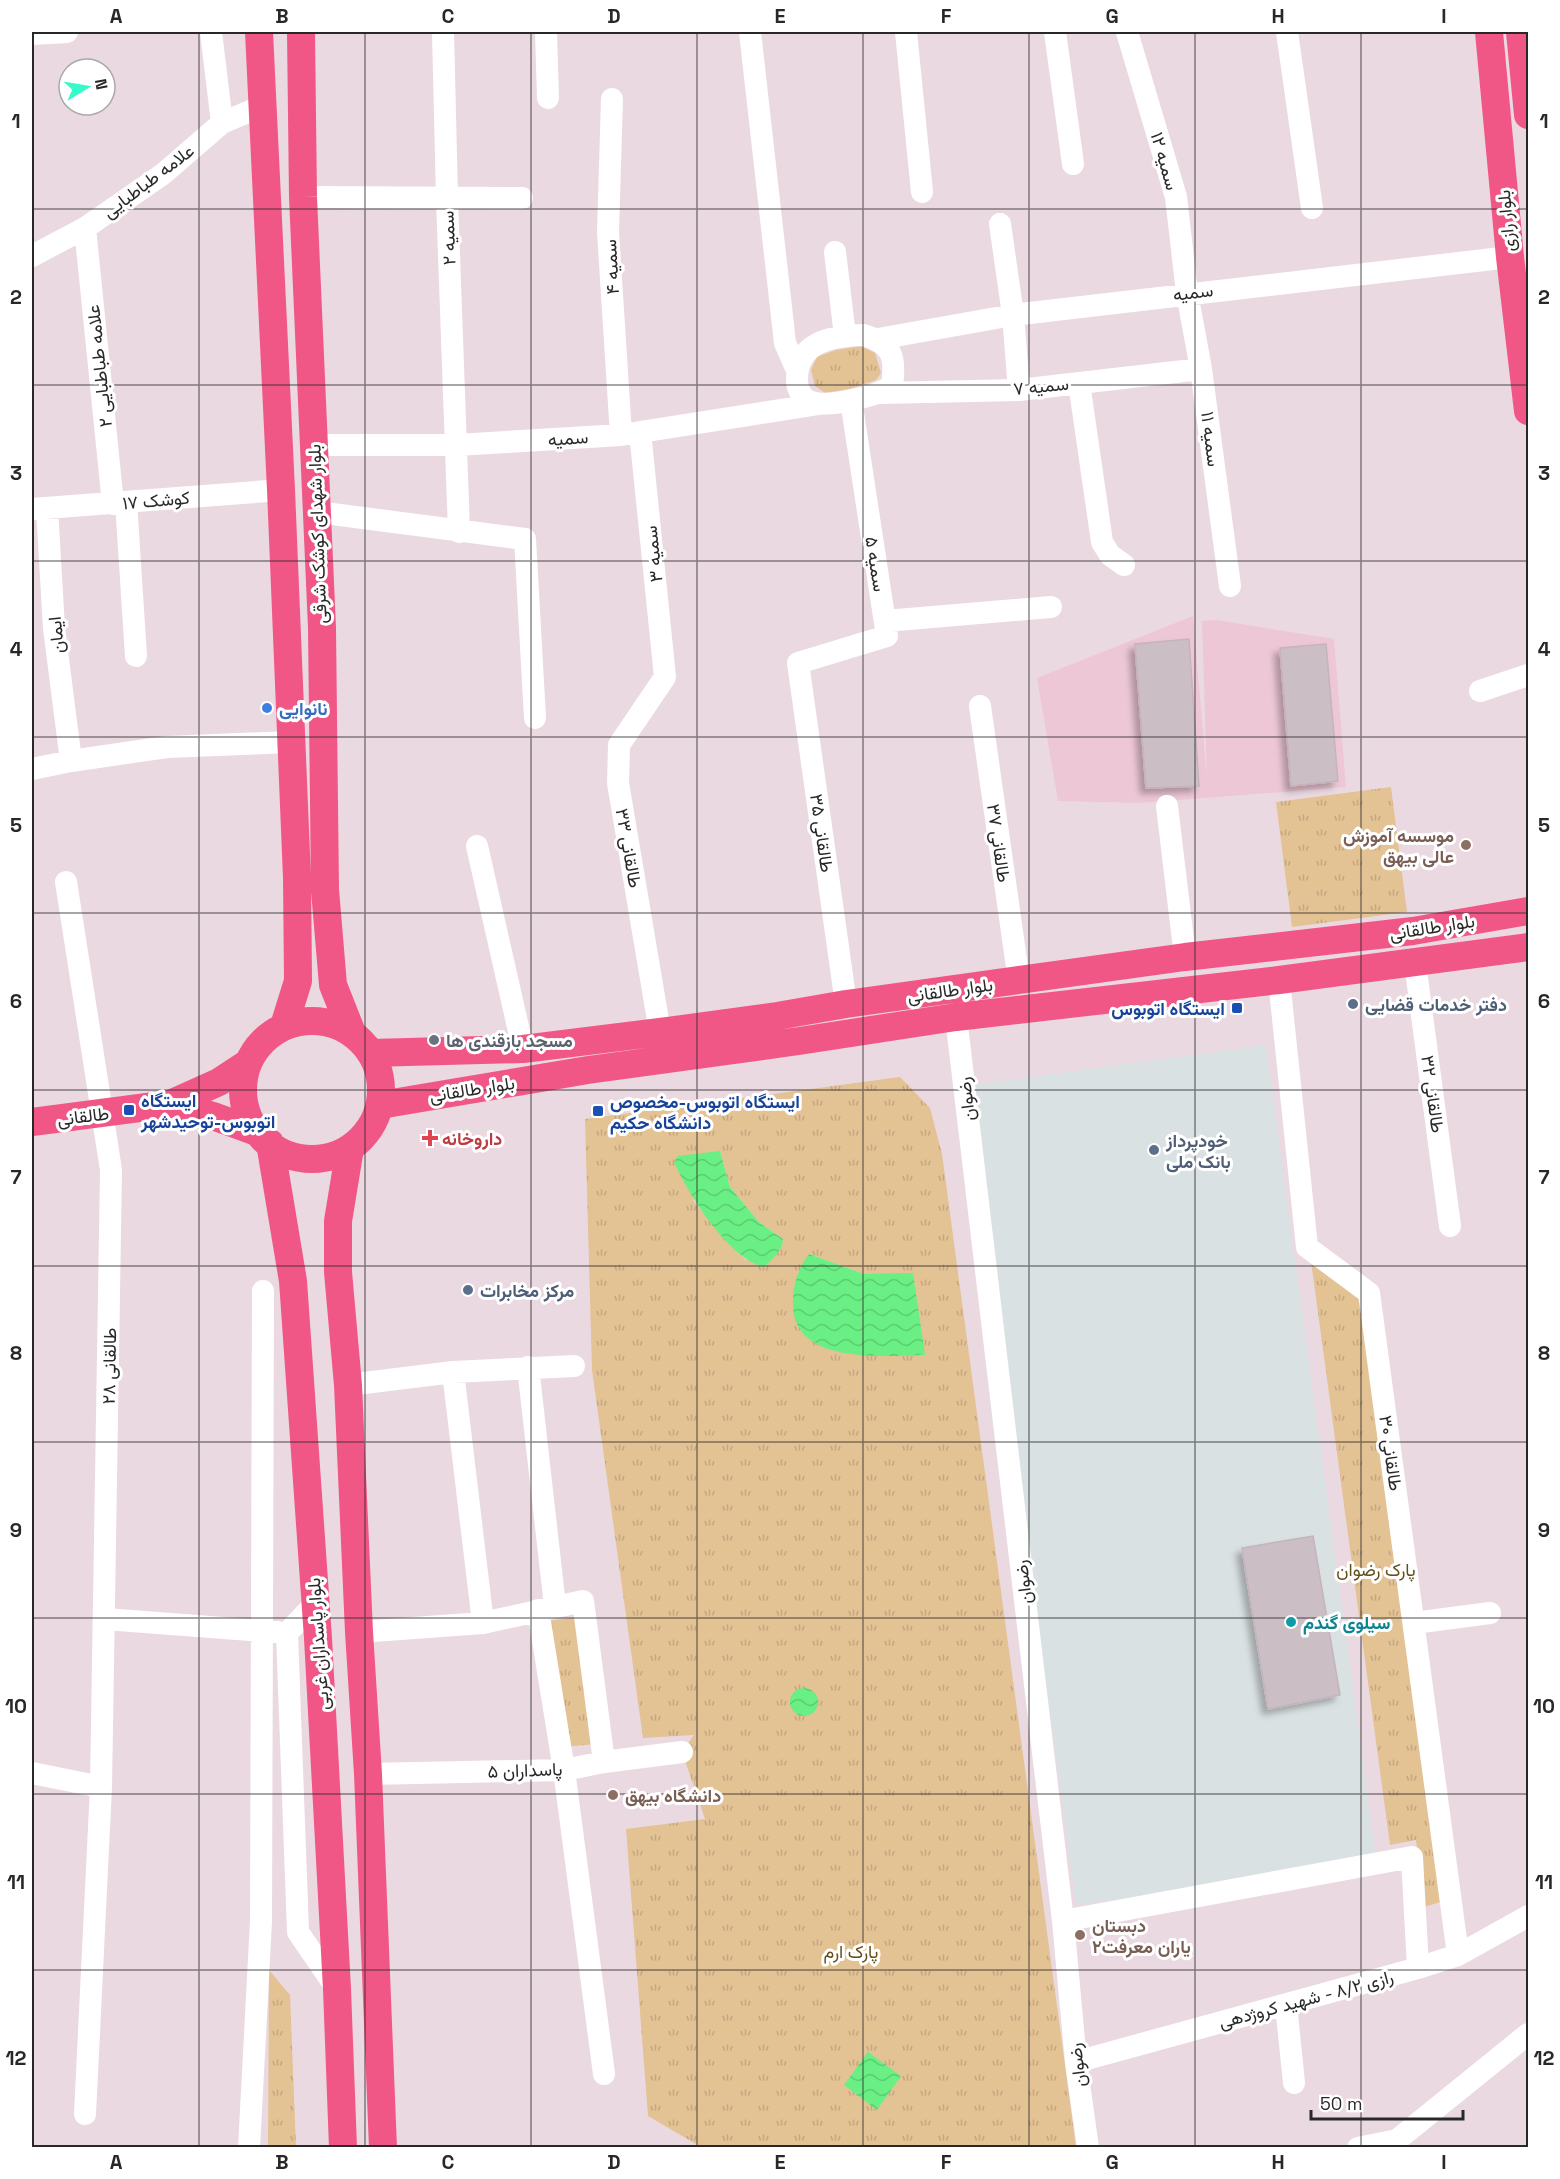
<svg xmlns="http://www.w3.org/2000/svg" width="1560" height="2179" font-family="'Space Grotesk',Vazirmatn,sans-serif">
<defs>
<pattern id="grass-tufts" width="24" height="20" patternUnits="userSpaceOnUse" patternTransform="scale(1.5)"><rect width="24" height="20" fill="#e3c294"/><path d="M3 7l-1-3M5 7V3M7 7l1-3M15 17l-1-3M17 17v-4M19 17l1-3" fill="none" stroke="#c3a780"/></pattern>
<pattern id="water-waves" width="16" height="10" patternUnits="userSpaceOnUse" patternTransform="scale(1.5)"><rect width="16" height="10" fill="#69ef84"/><path d="M0 5q4-4 8 0t8 0" fill="none" stroke="#5bcd72"/></pattern>
<filter id="shadow"><feDropShadow dx="-5.5" dy="5.5" stdDeviation="3" flood-color="#0004"/></filter>
</defs>
<rect width="100%" height="100%" fill="#ebd9e2"/>
<path fill="#dae1e3" d="M1266 1045 1377 1865 1076 1905 965 1086Z"/>
<path fill="#edc7d6" d="M1193 616 1207 778 1202 621 1216 620 1334 639 1346 787 1141 803 1058 801 1037 678Z"/>
<path fill="url(#grass-tufts)" fill-rule="evenodd" d="M861 346 875 353 881 373 876 380 849 389 825 393 815 386 811 370 817 357 836 350Z
M1391 787 1407 912 1292 927 1276 802Z
M900 1077 930 1108 942 1154 1076 2147H701L648 2116 626 1829 705 1819 682 1752 694 1735 643 1738 592 1370 585 1119ZM720 1151 730 1187 759 1222 783 1239 746 1260 726 1241 693 1200ZM809 1254 864 1274 882 1275 822 1346 807 1337 797 1324 798 1274Z
M1311 1261 1362 1299 1444 1901 1424 1907 1416 1840 1390 1845Z
M580 1617 597 1744 562 1747 547 1621Z
M269 1970 290 1995 296 2147 268 2148Z"/>
<path fill="url(#water-waves)" d="M720 1151 730 1187 759 1222 783 1239C783 1251 772 1259 764 1267 729 1259 688 1194 674 1162L678 1156Z
M809 1254 864 1274 913 1273 925 1355C884 1356 795 1365 793 1306 792 1287 798 1268 809 1254Z
M790 1702a14 14 0 1 1 28 0a14 14 0 1 1-28 0Z
M868 2052 901 2076 877 2110 844 2085Z"/>
<path fill="#ccbec5" stroke="#c6b3bb" stroke-width="1.5" filter="url(#shadow)" d="M1189 639 1199 786 1146 788 1135 644Z
M1326 644 1338 781 1291 786 1280 648Z
M1313 1536 1340 1695 1268 1709 1242 1548Z"/>
<g fill="none" stroke-linecap="round" stroke-linejoin="round">
<path stroke="#fff" stroke-width="22" d="M211 32 222 123
M443 32 447 199 459 532
M546 32 548 98
M750 32 785 343 796 368
M906 32 922 192
M1055 32 1073 164
M1127 32 1176 197 1187 293 1201 369 1230 586
M1287 32 1312 208
M32 34 67 32
M612 99 608 232 621 435
M303 197 522 198
M1000 224 1013 315 1019 390
M85 228 113 504
M835 252 845 336
M32 256 85 228 163 174 222 123 264 105
M863 335C893 343 896 358 892 386 876 396 825 410 807 400 801 397 797 387 797 381 796 342 831 336 863 335Z
M878 339 1013 315 1510 257
M1079 383 1102 542 1110 555 1124 565
M880 393 1019 390 1201 369
M640 432 665 677 619 745 618 783 660 1032
M314 445H457L621 435 819 404
M126 502 136 656
M47 508 54 628 71 761
M32 509 281 490
M317 512 525 539 535 718
M885 621 1051 607
M1480 691 1528 675
M980 706 1019 981
M32 769 71 761 167 747 290 742
M1167 806 1185 957
M477 846 523 1049
M1415 963 1450 1226
M1279 980 1307 1247 1369 1293 1458 1955
M846 1004 798 663 887 636 851 400
M956 1017 1063 1921 1076 2062 1088 2148
M528 1367 555 1606
M453 1372 483 1623
M348 1385 453 1372 574 1366
M316 1603 287 1633 298 1932 337 1989
M538 1610 564 1770 604 2074
M105 1619 277 1632
M1414 1623 1490 1613
M359 1632 483 1623 583 1601 604 1762
M32 1773 101 1787 111 1170 66 882
M368 1774 564 1770 604 1762 682 1752
M1063 1921 1412 1857 1418 1968
M1286 2005 1294 2083
M1076 2062 1418 1968 1458 1955 1528 1916
M85 2114 101 1787
M249 2148 261 1921 263 1291
M1358 2148 1397 2140 1528 2034"/>
<path stroke="#f15786" stroke-width="28" d="M259 32 281 490 297 878 298 981 284 1026
M301 32 303 197 322 628 325 890 333 985 352 1033
M1489 32 1510 257 1528 411
M1520 32 1528 115
M243 1090a69 69 0 1 1 138 0a69 69 0 1 1-138 0Z
M371 1053 523 1049 660 1032 777 1016 846 1004 1185 957 1413 931 1528 911
M248 1063 219 1082 170 1104 213 1116 257 1132
M380 1105 588 1070 799 1041 956 1017 1279 980 1528 947
M32 1122 170 1104
M270 1143 293 1281 318 1638 337 1989 343 2148
M350 1148 338 1221V1272L348 1385 359 1632 368 1774 383 2148"/>
</g>
<path fill="none" stroke="#282828" stroke-width="1.5" stroke-opacity="0.55" d="M199 32V2148M365 32V2148M531 32V2148M697 32V2148M863 32V2148M1029 32V2148M1195 32V2148M1361 32V2148M32 209H1528M32 385H1528M32 561H1528M32 737H1528M32 913H1528M32 1090H1528M32 1266H1528M32 1442H1528M32 1618H1528M32 1794H1528M32 1970H1528"/>
<circle fill="#3f7fe0" stroke="#fff" stroke-width="2" cx="267" cy="708" r="6"/>
<g fill="#8d6e63" stroke="#fff" stroke-width="2">
<circle cx="1466" cy="845" r="6"/>
<circle cx="613" cy="1795" r="6"/>
<circle cx="1080" cy="1935" r="6"/>
</g>
<g fill="#5c6f8a" stroke="#fff" stroke-width="2">
<circle cx="1353" cy="1004" r="6"/>
<circle cx="1154" cy="1150" r="6"/>
<circle cx="468" cy="1290" r="6"/>
</g>
<g fill="#1a4fb4" stroke="#fff" stroke-width="2">
<rect x="1231" y="1002" width="12" height="12" rx="3"/>
<rect x="123" y="1104" width="12" height="12" rx="3"/>
<rect x="592" y="1105" width="12" height="12" rx="3"/>
</g>
<circle fill="#6b7280" stroke="#fff" stroke-width="2" cx="434" cy="1040" r="6"/>
<path fill="#e0444e" stroke="#fff" stroke-width="2" d="M427 1129h6v6h6v6h-6v6h-6v-6h-6v-6h6z"/>
<circle fill="#0f9aa8" stroke="#fff" stroke-width="2" cx="1291" cy="1622" r="6"/>
<g text-anchor="middle" dominant-baseline="central" stroke-width="6" stroke-linejoin="round" paint-order="stroke">
<g font-size="18" fill="#282828" stroke="#fff">
<text transform="translate(1165 161) rotate(74)">سمیه ۱۲</text>
<text transform="translate(148 181) rotate(-37)">علامه طباطبایی</text>
<text transform="translate(1506 221) rotate(-95)">بلوار رازی</text>
<text transform="translate(448 238) rotate(-92)">سمیه ۲</text>
<text transform="translate(611 267) rotate(-93)">سمیه ۴</text>
<text transform="translate(1193 292) rotate(-7)">سمیه</text>
<text transform="translate(99 366) rotate(-96)">علامه طباطبایی ۲</text>
<text transform="translate(1041 386) rotate(-6)">سمیه ۷</text>
<text transform="translate(568 438) rotate(-4)">سمیه</text>
<text transform="translate(1211 439) rotate(83)">سمیه ۱۱</text>
<text transform="translate(156 500) rotate(-5)">کوشک ۱۷</text>
<text transform="translate(317 534) rotate(-92)">بلوار شهدای کوشک شرقی</text>
<text transform="translate(653 554) rotate(-96)">سمیه ۳</text>
<text transform="translate(876 564) rotate(81)">سمیه ۵</text>
<text transform="translate(56 635) rotate(-96)">ایمان</text>
<text transform="translate(822 833) rotate(82)">طالقانی ۳۵</text>
<text transform="translate(999 843) rotate(82)">طالقانی ۳۷</text>
<text transform="translate(629 848) rotate(80)">طالقانی ۳۳</text>
<text transform="translate(1432 927) rotate(-9)">بلوار طالقانی</text>
<text transform="translate(950 990) rotate(-8)">بلوار طالقانی</text>
<text transform="translate(472 1089) rotate(-9)">بلوار طالقانی</text>
<text transform="translate(1433 1094) rotate(82)">طالقانی ۳۲</text>
<text transform="translate(966 1099) rotate(-97)">رضوان</text>
<text transform="translate(83 1116) rotate(-7)">طالقانی</text>
<text transform="translate(109 1366) rotate(-89)">طالقانی ۲۸</text>
<text transform="translate(1391 1453) rotate(82)">طالقانی ۳۰</text>
<text transform="translate(1023 1582) rotate(-97)">رضوان</text>
<text transform="translate(318 1644) rotate(-94)">بلوار پاسداران غربی</text>
<text transform="translate(525 1770) rotate(-2)">پاسداران ۵</text>
<text transform="translate(1306 1999) rotate(-15)">رازی ۸/۲ - شهید کروژدهی</text>
<text transform="translate(1077 2065) rotate(-97)">رضوان</text>
</g>
<g font-size="18" font-weight="bold" fill="#366cbe" stroke="#fff" text-anchor="start">
<text x="279" y="708">نانوایی</text>
</g>
<g font-size="18" font-weight="bold" fill="#785e54" stroke="#fff" text-anchor="start">
<text x="1454" y="835" text-anchor="end">موسسه آموزش<tspan x="1454" dy="21">عالی بیهق</tspan></text>
<text x="625" y="1795">دانشگاه بیهق</text>
<text x="1092" y="1925">دبستان<tspan x="1092" dy="21">یاران معرفت۲</tspan></text>
</g>
<g font-size="18" font-weight="bold" fill="#4e5e75" stroke="#fff" text-anchor="start">
<text x="1365" y="1004">دفتر خدمات قضایی</text>
<text x="1166" y="1140">خودپرداز<tspan x="1166" dy="21">بانک ملی</tspan></text>
<text x="480" y="1290">مرکز مخابرات</text>
</g>
<g font-size="18" font-weight="bold" fill="#164399" stroke="#fff" text-anchor="start">
<text x="1225" y="1008" text-anchor="end">ایستگاه اتوبوس</text>
<text x="141" y="1100">ایستگاه<tspan x="141" dy="21">اتوبوس-توحیدشهر</tspan></text>
<text x="610" y="1101">ایستگاه اتوبوس-مخصوص<tspan x="610" dy="21">دانشگاه حکیم</tspan></text>
</g>
<g font-size="18" font-weight="bold" fill="#5b616d" stroke="#fff" text-anchor="start">
<text x="446" y="1040">مسجد بازقندی ها</text>
</g>
<g font-size="18" font-weight="bold" fill="#be3a42" stroke="#fff" text-anchor="start">
<text x="442" y="1138">داروخانه</text>
</g>
<g font-size="18" fill="#644f18" stroke="#fff">
<text x="1376" y="1569">پارک رضوان</text>
<text x="851" y="1951">پارک ارم</text>
</g>
<g font-size="18" font-weight="bold" fill="#0d838f" stroke="#fff" text-anchor="start">
<text x="1303" y="1622">سیلوی گندم</text>
</g>
</g>
<rect width="1560" height="2179" fill="none" stroke="#ffffff" stroke-width="66"/>
<g transform="translate(87 87) rotate(79)"><circle r="28" fill="#ffffff" stroke="#a9a9a9" stroke-width="1.5"/>
<path d="M0-4.5L10 22L0 15L-10 22Z" fill="#35fbc9"/>
<text y="-9" font-size="16" font-weight="bold" text-anchor="middle" fill="#282828">N</text>
</g>
<path d="M1311 2110v9h152v-9" fill="none" stroke="#282828" stroke-width="3"/>
<text x="1320" y="2110" font-size="18" fill="#282828" stroke="#ffffff" stroke-width="4.5" paint-order="stroke">50 m</text>
<rect x="33" y="33" width="1494" height="2113" fill="none" stroke="#282828" stroke-width="2"/>
<g font-size="20" text-anchor="middle" font-weight="bold" fill="#282828">
<text x="116" y="23">A</text>
<text x="282" y="23">B</text>
<text x="448" y="23">C</text>
<text x="614" y="23">D</text>
<text x="780" y="23">E</text>
<text x="946" y="23">F</text>
<text x="1112" y="23">G</text>
<text x="1278" y="23">H</text>
<text x="1444" y="23">I</text>
<text x="16" y="128">1</text>
<text x="1544" y="128">1</text>
<text x="16" y="304">2</text>
<text x="1544" y="304">2</text>
<text x="16" y="480">3</text>
<text x="1544" y="480">3</text>
<text x="16" y="656">4</text>
<text x="1544" y="656">4</text>
<text x="16" y="832">5</text>
<text x="1544" y="832">5</text>
<text x="16" y="1008">6</text>
<text x="1544" y="1008">6</text>
<text x="16" y="1184">7</text>
<text x="1544" y="1184">7</text>
<text x="16" y="1360">8</text>
<text x="1544" y="1360">8</text>
<text x="16" y="1537">9</text>
<text x="1544" y="1537">9</text>
<text x="16" y="1713">10</text>
<text x="1544" y="1713">10</text>
<text x="16" y="1889">11</text>
<text x="1544" y="1889">11</text>
<text x="16" y="2065">12</text>
<text x="1544" y="2065">12</text>
<text x="116" y="2169">A</text>
<text x="282" y="2169">B</text>
<text x="448" y="2169">C</text>
<text x="614" y="2169">D</text>
<text x="780" y="2169">E</text>
<text x="946" y="2169">F</text>
<text x="1112" y="2169">G</text>
<text x="1278" y="2169">H</text>
<text x="1444" y="2169">I</text>
</g>
</svg>
